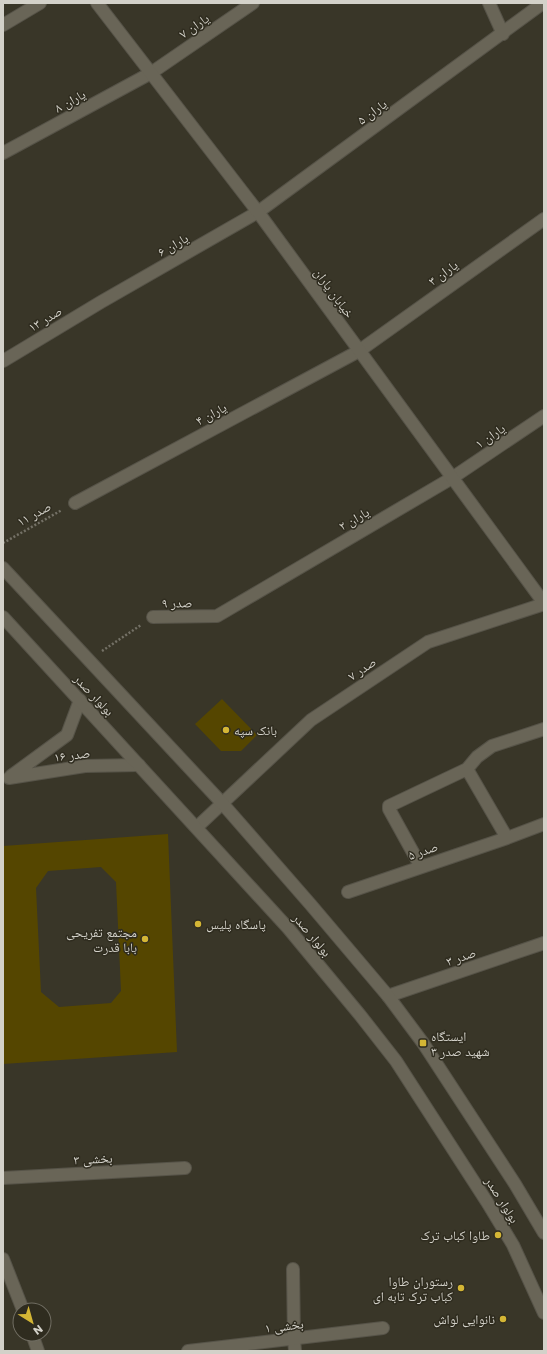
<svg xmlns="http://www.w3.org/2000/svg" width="547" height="1354" font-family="Poppins,'Noto Naskh Arabic',sans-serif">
<rect width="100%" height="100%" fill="#393628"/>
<path fill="#554600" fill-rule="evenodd" d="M222 699 257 735 241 751H221L195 724Z
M168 834 177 1052 3 1064V846ZM101 867 116 882 121 991 111 1003 59 1007 41 992 36 888 48 871Z"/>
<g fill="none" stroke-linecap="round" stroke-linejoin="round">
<defs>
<path id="service" d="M294 1339 295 1351"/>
<path id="minor" d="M489 3 503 34
M3 25 40 3
M3 153 151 73 253 3
M3 361 101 302 258 212 543 3
M75 503 359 351 544 219
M153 617 217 616 452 478 544 416
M467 769 477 757 492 746 544 729
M11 776 67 735 80 700
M9 778 85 766 139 765
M421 867 389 809V806L467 769 507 838
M348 892 507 838 544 824
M388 996 544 943
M3 1178 185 1168
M3 1259 23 1310
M293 1269 294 1339
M32 1334 38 1351
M188 1351 383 1328"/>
<path id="tertiary" d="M97 3 258 212 544 603
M197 827 311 720 428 642 544 604"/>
<path id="secondary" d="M3 568 222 803 311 905 388 996 423 1043 515 1184 544 1233
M3 617 288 928 360 1015 396 1061 487 1202 513 1245 544 1313"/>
</defs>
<use href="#service" stroke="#565348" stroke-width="14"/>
<use href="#minor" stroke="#565348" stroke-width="14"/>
<use href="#tertiary" stroke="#565348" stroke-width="14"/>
<use href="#secondary" stroke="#565348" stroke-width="14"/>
<path stroke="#747166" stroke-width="2.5" stroke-dasharray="2 2" stroke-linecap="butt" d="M3 543 62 510
M102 651 141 625"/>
<use href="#service" stroke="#696557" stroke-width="12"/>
<use href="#minor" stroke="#696557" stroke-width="12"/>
<use href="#tertiary" stroke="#696557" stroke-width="12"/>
<use href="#secondary" stroke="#696557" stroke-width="12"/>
</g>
<g fill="#d4b635" stroke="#2f2c1f" stroke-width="1.5">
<circle cx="226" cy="730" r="4"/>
<circle cx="198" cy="924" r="4"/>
<circle cx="145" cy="939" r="4"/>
<rect x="419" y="1039" width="8" height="8" rx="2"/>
<circle cx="498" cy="1235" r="4"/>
<circle cx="461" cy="1288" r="4"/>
<circle cx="503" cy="1319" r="4"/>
</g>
<g text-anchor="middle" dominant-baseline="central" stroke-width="3" stroke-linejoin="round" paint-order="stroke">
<g font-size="13" fill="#d3d1c9" stroke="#2f2c1f">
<text transform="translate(194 26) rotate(-34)">یاران ۷</text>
<text transform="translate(70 101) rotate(-29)">یاران ۸</text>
<text transform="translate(372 112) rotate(-36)">یاران ۵</text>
<text transform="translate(173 245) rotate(-30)">یاران ۶</text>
<text transform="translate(443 273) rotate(-36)">یاران ۳</text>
<text transform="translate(334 293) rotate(54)">خیابان یاران</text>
<text transform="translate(45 319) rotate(-31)">صدر ۱۳</text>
<text transform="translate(211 414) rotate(-28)">یاران ۴</text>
<text transform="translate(490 436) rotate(-34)">یاران ۱</text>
<text transform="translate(34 514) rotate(-29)">صدر ۱۱</text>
<text transform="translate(354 519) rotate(-30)">یاران ۲</text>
<text transform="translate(177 603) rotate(-1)">صدر ۹</text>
<text transform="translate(362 669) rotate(-34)">صدر ۷</text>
<text transform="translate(94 695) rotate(47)">بولوار صدر</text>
<text transform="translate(72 755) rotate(-7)">صدر ۱۶</text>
<text transform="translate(423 851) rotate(-19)">صدر ۵</text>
<text transform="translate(312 935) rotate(50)">بولوار صدر</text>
<text transform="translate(461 957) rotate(-19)">صدر ۳</text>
<text transform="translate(93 1159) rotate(-3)">بخشی ۳</text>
<text transform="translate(502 1200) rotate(58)">بولوار صدر</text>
<text transform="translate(284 1326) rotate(-7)">بخشی ۱</text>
</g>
<g font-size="13" fill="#d3d1c9" stroke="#2f2c1f" text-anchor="end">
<text x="234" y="730" text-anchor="start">بانک سپه</text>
<text x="206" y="924" text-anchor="start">پاسگاه پلیس</text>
<text x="137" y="932">مجتمع تفریحی<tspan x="137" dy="15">بابا قدرت</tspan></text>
<text x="431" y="1036" text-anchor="start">ایستگاه<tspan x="431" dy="15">شهید صدر ۳</tspan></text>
<text x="490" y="1235">طاوا کباب ترک</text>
<text x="453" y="1281">رستوران طاوا<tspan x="453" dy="15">کباب ترک تابه ای</tspan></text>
<text x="495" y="1319">نانوایی لواش</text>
</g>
</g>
<rect width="547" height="1354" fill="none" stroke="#d3d1c9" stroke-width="8"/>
<g transform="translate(32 1322) rotate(143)"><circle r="19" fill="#2f2c1f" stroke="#716e63"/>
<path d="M0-3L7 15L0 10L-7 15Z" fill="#d4b635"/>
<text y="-6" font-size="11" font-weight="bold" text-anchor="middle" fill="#d3d1c9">N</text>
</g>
</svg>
